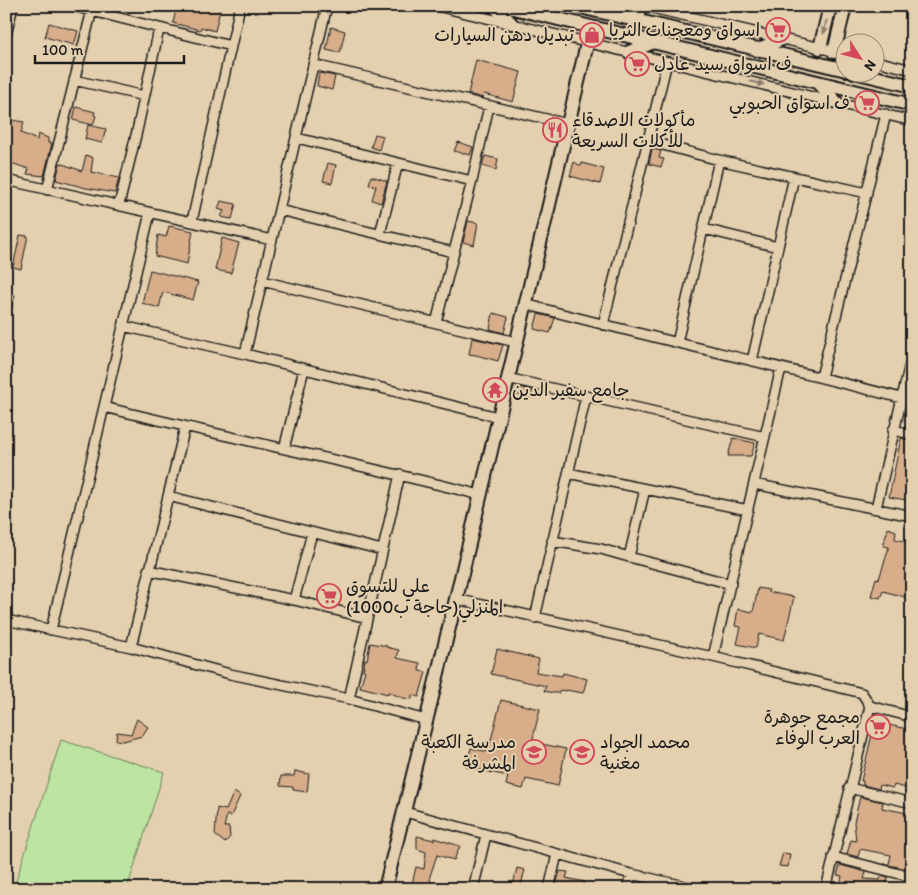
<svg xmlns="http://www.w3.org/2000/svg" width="918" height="895" font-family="Itim,'Playpen Sans Arabic',sans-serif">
<rect width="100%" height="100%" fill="#e4d0af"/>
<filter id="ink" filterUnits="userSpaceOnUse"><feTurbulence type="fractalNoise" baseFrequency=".02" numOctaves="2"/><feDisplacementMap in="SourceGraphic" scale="10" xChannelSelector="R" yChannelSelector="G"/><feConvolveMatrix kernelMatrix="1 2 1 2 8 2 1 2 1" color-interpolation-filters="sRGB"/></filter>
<g filter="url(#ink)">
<path fill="#bbe5a1" stroke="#6c805e" d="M61 740 164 772 127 889H29L15 884Z"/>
<path fill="#d7ad8a" stroke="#1c1c1c" d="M177 6H221L215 31 201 27 200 30 173 23Z
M49 23 78 31 74 45 45 37Z
M331 27 345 31 340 53 326 50Z
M476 60 521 72 513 102 484 94 483 98 468 94Z
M319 73 335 76 332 90 317 86Z
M76 107 95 112 94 115 96 116 93 125 73 120Z
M6 119 24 122 21 133 37 140 38 134 48 138V143H52L44 176 27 174 29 169 14 164 6 165Z
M88 125 106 129 102 143 85 139Z
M375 134 383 136 379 150 371 147Z
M458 142 473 147 470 155 454 151Z
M652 149 661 151 659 158 664 159 661 167 649 164Z
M86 155 93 158 91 172 119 178 115 193 86 188 56 180 60 163 82 171Z
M485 156 498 159 496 170 482 166Z
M574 162 581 166 582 163 604 169 600 184 570 176Z
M328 163 336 165 332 183 323 181Z
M371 176 387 181 381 203 372 200 376 186 369 185Z
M221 201 236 204 232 219 221 217 224 211 218 209Z
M468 221 478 223 474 245 463 242Z
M169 226 193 231 187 264 155 256 158 235 166 237Z
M20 235 28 236 21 269 13 267Z
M222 238 239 243 231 273 215 270Z
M150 270 198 282 193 300 163 292 159 308 142 303Z
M6 293 15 295 9 318 6 317Z
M493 313 508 317 504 333 490 329Z
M538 314 555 318 550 333 534 329Z
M472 338 503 345 498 361 476 355 469 354Z
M518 387 533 390 530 399 515 394Z
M733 438 755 443 751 456H728Z
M901 438 912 441V501L889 497Z
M888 528 896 531 895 539 912 543V599L883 591 880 598 871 596 876 578 879 579 889 547 883 546Z
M758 588 769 590 768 592 794 597 784 640 759 634 756 648 737 644 741 627 735 626 738 609 753 612Z
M370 643 387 646 386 647 399 650 397 658 420 663 419 671 426 672 419 697 412 695V699L403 698 388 692V694L360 687 365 671 363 670 365 659 367 660Z
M497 649 539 659 536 672 562 676 563 673 587 679 583 693 566 690V691L560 690 559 693H554L544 691 546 686 491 674Z
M501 700 540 709 532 742 566 749 558 786 526 779 523 789 506 785 508 776 466 767 471 748 488 752Z
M137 719 148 727 142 736 123 741 116 740 117 732 131 734Z
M875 722 912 730V790L894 785 893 788 880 785 879 789 863 785V781H861Z
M295 771 309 774 307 792 293 790V787L280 786 281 776H294Z
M234 792 240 796 231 816 227 815 224 827H229L230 837 225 843 215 835 217 808 226 810Z
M860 797 883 802 882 808 912 814V870L884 864H889L891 855 860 849 858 857 847 854 851 840 856 841 854 822Z
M417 836 434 840V838L460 846 454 860 437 855 430 876 431 888 426 887V889H422V886L412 884 416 867 424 869 426 852 417 849Z
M783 853 790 854 788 867 779 866Z
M840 865 866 872 864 879 880 880 881 876 888 877 886 889H839L842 876 837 875Z
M517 868 525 870 523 877 520 889H512Z
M560 871 568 872 566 878 585 882 581 889H568L562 884 559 889H555Z"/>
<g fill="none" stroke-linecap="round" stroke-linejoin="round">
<defs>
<path id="street" d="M72 6 231 46
M437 6 912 121
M644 6 846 54
M6 36 13 6
M876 61 912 70
M314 65 568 124
M74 80 144 96
M297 138 472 181
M648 141 719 160 867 193
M6 180 272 240
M47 190 92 10
M119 205 137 131 159 29
M279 210 453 252
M192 221 240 6
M704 229 778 247
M380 234 398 163
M262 281 516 342
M525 304C650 338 776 365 901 398
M436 323 472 181 489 106
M603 325 667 62
M123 326 245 354 498 417
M677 343 719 160
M245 354 327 6
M752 361 794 177
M821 377 886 114
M507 378 765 437
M104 407C229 438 355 463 480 495
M893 430 912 434
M284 449 304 369
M568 473 748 510
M754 484 912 516
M168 496 382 550
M876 508 912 355
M552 541 601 549 629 557 731 584
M629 557 645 489
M148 570 294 600 367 618
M456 599 713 657 862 693 870 706 912 717
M294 600 312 533
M535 618 586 396
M6 620 131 647 230 674 349 699 426 720
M51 630 150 213
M131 647 185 427
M713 657 781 368
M349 699 400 474
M849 788 912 803
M405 812 631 874 699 889
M833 857 912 877
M473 889 486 835
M549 889 557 854
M627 889 631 874
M826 889 870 706"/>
<path id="secondary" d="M494 6 511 23
M505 6 912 105
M576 6 846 70
M637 21 641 6
M820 48 830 6
M757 50 782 39
M629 52 654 42
M834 52 845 6
M854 72 912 86
M817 82 836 102
M385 889 456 599 591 27"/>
</defs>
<use href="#street" stroke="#1c1c1c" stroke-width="12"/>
<use href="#secondary" stroke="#1c1c1c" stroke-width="16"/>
<use href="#street" stroke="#e4d0af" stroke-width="9"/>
<use href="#secondary" stroke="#e4d0af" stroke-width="12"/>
</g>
<defs><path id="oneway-solid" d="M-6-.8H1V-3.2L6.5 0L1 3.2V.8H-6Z" transform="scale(1.25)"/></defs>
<g fill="#8a7f6d">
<use href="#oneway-solid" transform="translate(825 27) rotate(103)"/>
<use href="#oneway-solid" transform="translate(757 83) rotate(13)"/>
</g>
</g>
<defs>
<symbol id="supermarket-ring" viewBox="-11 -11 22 22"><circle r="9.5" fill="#e4d0af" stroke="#d1495b" stroke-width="1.5"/><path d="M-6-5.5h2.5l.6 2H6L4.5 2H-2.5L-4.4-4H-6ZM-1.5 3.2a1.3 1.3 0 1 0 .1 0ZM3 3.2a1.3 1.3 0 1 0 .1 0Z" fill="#d1495b"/></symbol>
<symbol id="shop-ring" viewBox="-11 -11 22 22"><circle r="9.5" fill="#e4d0af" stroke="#d1495b" stroke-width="1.5"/><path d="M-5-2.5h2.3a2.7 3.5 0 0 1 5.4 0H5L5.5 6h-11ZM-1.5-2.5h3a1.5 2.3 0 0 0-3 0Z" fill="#d1495b"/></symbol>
<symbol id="restaurant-ring" viewBox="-11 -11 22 22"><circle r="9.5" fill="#e4d0af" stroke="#d1495b" stroke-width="1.5"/><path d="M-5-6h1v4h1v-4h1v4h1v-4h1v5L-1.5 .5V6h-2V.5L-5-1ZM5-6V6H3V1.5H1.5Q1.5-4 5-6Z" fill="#d1495b"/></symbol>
<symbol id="temple-ring" viewBox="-11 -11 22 22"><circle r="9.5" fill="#e4d0af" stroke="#d1495b" stroke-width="1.5"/><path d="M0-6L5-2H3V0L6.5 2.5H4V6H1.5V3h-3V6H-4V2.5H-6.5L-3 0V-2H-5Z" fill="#d1495b"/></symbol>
<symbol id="school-ring" viewBox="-11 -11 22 22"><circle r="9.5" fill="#e4d0af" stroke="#d1495b" stroke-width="1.5"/><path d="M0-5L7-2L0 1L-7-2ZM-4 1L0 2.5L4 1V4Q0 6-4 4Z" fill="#d1495b"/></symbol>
</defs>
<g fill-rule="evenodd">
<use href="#supermarket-ring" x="764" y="16" width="28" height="28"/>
<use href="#shop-ring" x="578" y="21" width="28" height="28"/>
<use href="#supermarket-ring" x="623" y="50" width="28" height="28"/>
<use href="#supermarket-ring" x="853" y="89" width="28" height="28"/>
<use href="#restaurant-ring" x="541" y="116" width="28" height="28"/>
<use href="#temple-ring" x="481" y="376" width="28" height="28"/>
<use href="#supermarket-ring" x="315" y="582" width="28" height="28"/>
<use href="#supermarket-ring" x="864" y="713" width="28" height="28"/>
<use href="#school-ring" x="520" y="738" width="28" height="28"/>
<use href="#school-ring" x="568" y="738" width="28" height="28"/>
</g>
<g text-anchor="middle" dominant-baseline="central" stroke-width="4" stroke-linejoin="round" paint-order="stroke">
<g font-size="18" fill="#1c1c1c" stroke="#e4d0af" text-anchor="end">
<text x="760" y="30">اسواق ومعجنات الثريا</text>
<text x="574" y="35">تبديل دهن السيارات</text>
<text x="654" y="64" text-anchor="start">ف اسواق سيد عادل</text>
<text x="850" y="103">ف اسواق الحبوبي</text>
<text x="572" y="120" text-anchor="start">مأكولات الاصدقاء<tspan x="572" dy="21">للأكلات السريعة</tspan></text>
<text x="512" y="390" text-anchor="start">جامع سفير الدين</text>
<text x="346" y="586" text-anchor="start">علي للتسوق<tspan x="346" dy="21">المنزلي(حاجة ب1000)</tspan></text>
<text x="860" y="717">مجمع جوهرة<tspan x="860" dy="21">العرب الوفاء</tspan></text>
<text x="516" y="742">مدرسة الكعبة<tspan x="516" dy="21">المشرفة</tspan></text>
<text x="600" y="742" text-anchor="start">محمد الجواد<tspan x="600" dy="21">مغنية</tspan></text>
</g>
</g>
<rect width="918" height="895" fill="none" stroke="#e4d0af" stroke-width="25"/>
<rect x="12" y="12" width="893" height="870" fill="none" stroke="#1c1c1c" stroke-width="2" filter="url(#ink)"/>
<g transform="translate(860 58) rotate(126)"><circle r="24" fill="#e4d0af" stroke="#948874"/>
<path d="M0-4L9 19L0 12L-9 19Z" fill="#d1495b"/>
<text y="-8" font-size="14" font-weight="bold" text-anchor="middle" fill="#1c1c1c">N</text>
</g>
<path d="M35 55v8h149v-8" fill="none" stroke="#1c1c1c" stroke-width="2.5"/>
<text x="42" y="55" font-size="15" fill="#1c1c1c" stroke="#e4d0af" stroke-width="4" paint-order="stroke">100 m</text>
</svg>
